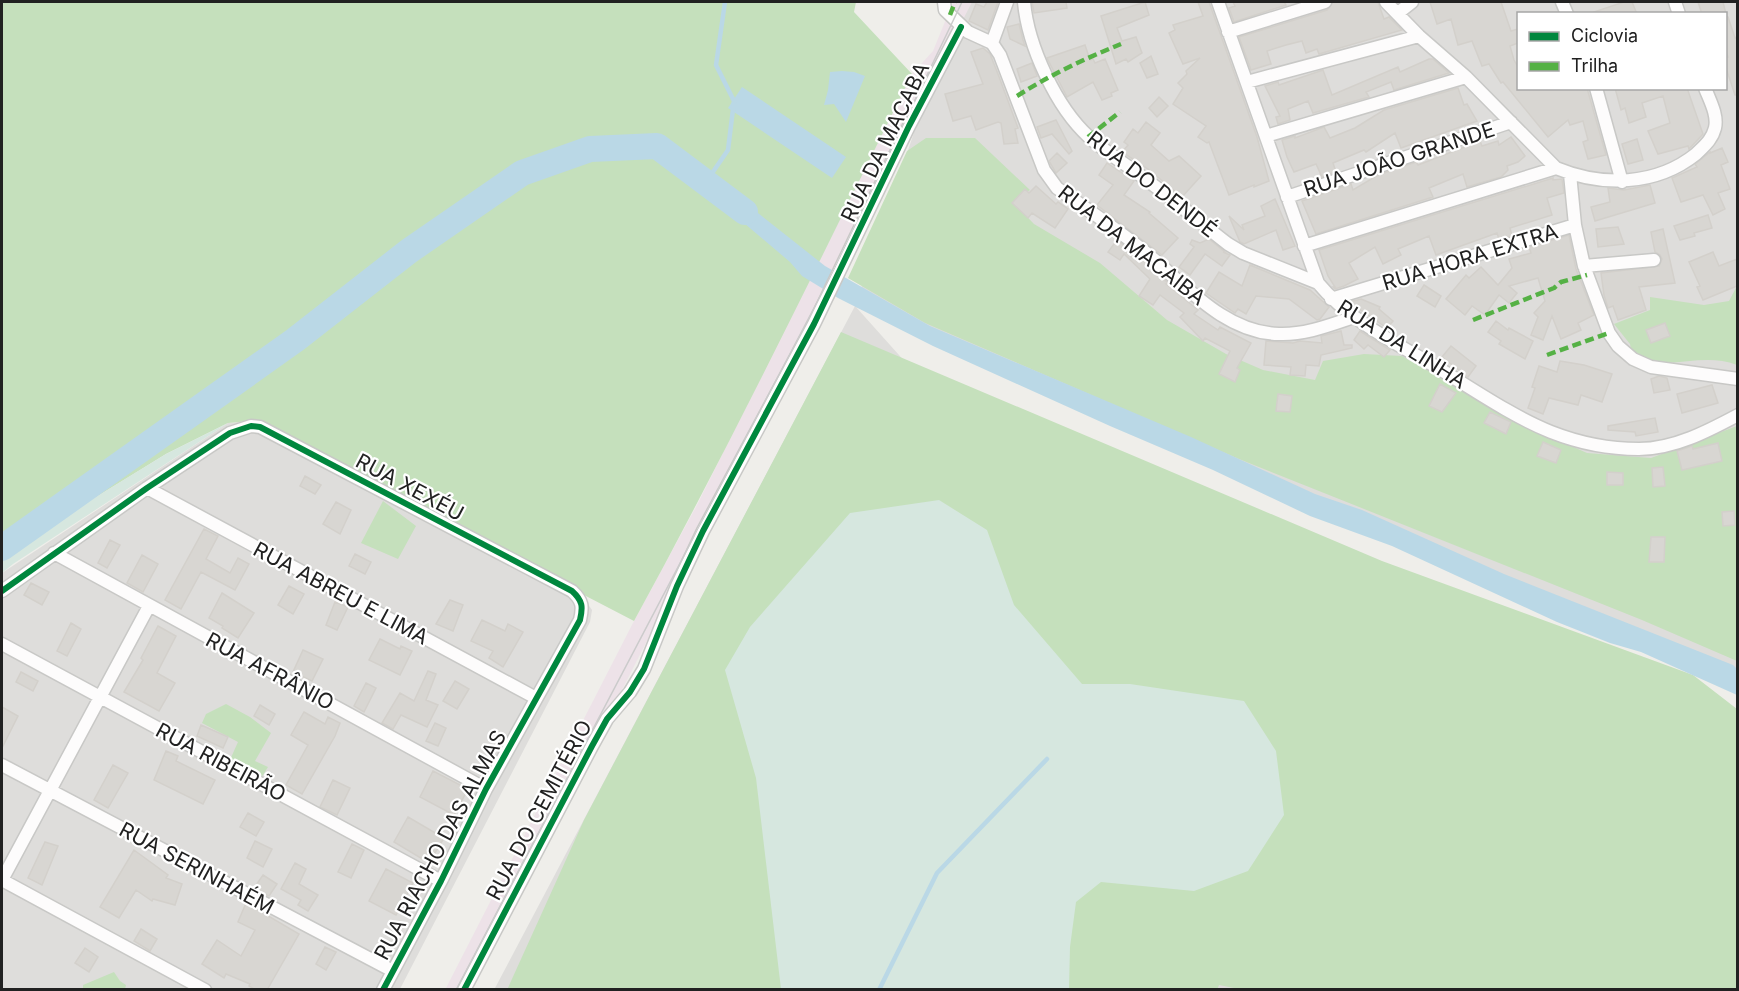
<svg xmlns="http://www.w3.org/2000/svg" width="1739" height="991" font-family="Inter,sans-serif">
<rect width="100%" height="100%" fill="#efeeea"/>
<path fill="#dedddb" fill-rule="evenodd" d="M965 2H1737V683L856 307 1466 989 494 990 855 306 920 115ZM1518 14H1726V88H1518Z
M250 421 581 594 592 610 590 622 400 989H2V573L228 423Z"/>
<path fill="#ede2e8" d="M953 2H972L624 686 461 989 445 990 634 621 697 505 912 74 933 51Z"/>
<path fill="#c5e0bc" d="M2 2H856L854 12 912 74C821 258 732 442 634 621L250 421 228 423 166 454 2 555Z
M926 138H975L1030 190 1013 202 1034 224 1100 263 1167 320 1226 354 1263 370 1315 380 1323 361 1364 354 1402 356 1533 429 1587 453 1651 458 1737 426V661L1642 620 1239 459 925 323 848 278 907 151Z
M1737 286V365C1713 356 1691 362 1666 363 1655 363 1644 360 1633 359L1630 344 1614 324 1650 310V297L1704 305 1729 301Z
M841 332 1382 561 1693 675 1737 709V989L1244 990 1219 985 1217 990H507L584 820Z
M383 501 416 526 398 559 361 543Z
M226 704 250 717 271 733 255 761 268 767 260 780 229 762 238 742 202 723 206 714Z
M114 972 120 981 126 985 125 989H83V985Z"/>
<path fill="#d6e7df" d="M228 423 13 564 2 573V555L6 552 166 454Z
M939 500 987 530 1014 605 1082 684H1130L1244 701 1276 751 1284 815 1248 871 1194 891 1101 882 1076 902 1070 947 1069 989H781L756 778 725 670 750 627 850 513Z"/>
<path fill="#bad8e6" d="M842 71 854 72 865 76 846 122 834 104 824 105 828 90 830 72Z
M742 87 846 157 832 178 728 108Z
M725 187 825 266 930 326 1191 437 1315 494 1362 510 1504 574 1733 665 1737 669V695L1641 652 1610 643 1557 622 1392 546 1310 516 1213 470 1110 426 933 346 838 298 802 276 790 262 712 196Z"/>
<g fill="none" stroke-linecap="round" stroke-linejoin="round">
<path stroke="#bad8e6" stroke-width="4.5" d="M706 182 728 150 734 101 716 65 725 2
M879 990 937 873 1047 759"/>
<path stroke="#bad8e6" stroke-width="26" d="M2 548 295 340 409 251 522 173 590 149 657 146 745 212"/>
</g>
<path fill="#d8d6d2" stroke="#d3d0cb" stroke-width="1.5" d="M987 2H998L988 30 969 21 976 4 984 7Z
M1032 2H1066L1067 8 1034 13Z
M1145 2 1149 15 1117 28 1122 41 1136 37 1142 53 1128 62 1126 59 1116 64 1101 16Z
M1198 2H1209L1257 137 1269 181 1254 187V185L1229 195 1209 142 1207 143 1198 137 1206 126 1173 104 1183 88 1178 83 1187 74 1186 71 1200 58 1183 64 1169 33 1175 30 1173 25 1203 16Z
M1233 2H1284L1286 5 1234 22 1229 8 1235 6Z
M1333 2H1378L1384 19 1389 17 1402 30 1319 54 1317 49 1306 53 1302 41 1286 45 1267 51 1271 64 1251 70 1239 37 1327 10Z
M1430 2H1501L1511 31 1518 29V43L1510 46 1514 60 1518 67V88H1587L1606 155 1588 159 1583 142 1588 140 1583 121 1570 125 1568 120 1548 137 1503 82 1501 83 1489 64 1482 66 1472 41 1458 45 1451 19 1437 24Z
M1624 2H1632L1637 14H1594V12Z
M1698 2H1723L1726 14H1702Z
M1725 17H1728L1735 38 1737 37V95H1735L1725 65V58L1728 57 1725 48Z
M1019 24 1023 40 1025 46 1010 39 1007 27Z
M1085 45 1090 60 1093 59 1095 63 1105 59 1118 90 1111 93 1112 96 1102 100 1093 82 1067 97 1047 58Z
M983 48 990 54 998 74 1018 128 1015 129 1018 143 1004 144 1001 123 998 122 976 130 971 116 953 121 945 94 983 84 971 52Z
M1151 56 1158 74 1147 78 1140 63Z
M1429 59H1433L1449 73 1394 90 1391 82 1366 92 1369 97 1313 113 1308 101 1288 109 1290 120 1278 124 1276 117 1280 116 1265 86 1278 82 1279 85 1323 70 1332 95 1398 67 1400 72Z
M1032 63 1037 76 1021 82 1017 69Z
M1458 88 1464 105 1467 104 1477 121 1401 148 1395 133 1366 152 1364 150 1333 163 1336 172 1322 177 1316 164 1294 172 1287 157 1282 140 1295 136V138L1324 127 1330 138 1355 128 1384 110Z
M1615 88H1687L1703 134 1689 149 1688 146 1658 154 1648 131 1670 123 1663 96 1642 103 1646 117 1629 123 1625 108 1621 110Z
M1159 97 1168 106 1157 117 1149 108Z
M1056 120 1072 151 1069 154 1052 134 1041 138 1037 127Z
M1146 122 1160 133 1151 145 1169 161 1179 156 1201 176 1182 197 1148 169 1122 152 1128 145 1124 142 1133 129 1138 133Z
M1511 137 1525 156 1518 162 1507 166 1508 170 1501 177 1467 187 1463 174 1429 188 1433 197 1316 234 1302 201 1351 184 1353 190 1378 175 1416 162 1418 165 1480 141 1482 146 1498 141 1499 145Z
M1637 139 1643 160 1628 164 1622 144Z
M1722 148 1728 162 1721 165 1730 189 1718 193 1725 209 1713 215 1703 195 1681 202 1672 178 1697 167 1695 164 1710 152V153Z
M1057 153 1067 163 1056 173 1049 161Z
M1107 163 1134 181 1124 195 1150 212 1149 213 1178 238 1162 255 1097 205 1113 185 1099 175Z
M1553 178V180L1562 179 1564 193 1547 198 1552 215 1510 228 1512 236 1499 239 1497 233 1436 255 1429 236 1398 249 1401 255 1383 264 1375 247 1349 263 1358 279 1344 286 1335 289 1333 287H1335L1328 276 1319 250Z
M1650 185 1655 203 1595 221 1591 207 1610 202 1608 188 1624 190Z
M1036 186 1056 204 1058 202 1068 209 1055 228 1032 213 1028 218 1012 203 1025 189 1029 193Z
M1275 199 1295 246 1283 250 1276 230 1244 244 1240 242 1229 216 1244 230 1242 225 1265 216 1261 206Z
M1708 215 1712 228 1694 233 1695 236 1680 240 1674 226Z
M1618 227 1624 244 1598 247 1596 229Z
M1663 229 1675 283 1639 287 1646 310 1618 320 1613 306 1608 308 1604 295 1601 273 1659 266 1662 259 1660 255 1655 252 1651 232Z
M1569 235 1576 269 1594 315 1578 323 1581 330 1561 339 1552 316 1543 340 1531 335 1538 317 1534 313 1545 301 1538 278 1509 286 1517 293 1509 303 1499 295 1485 315 1472 306 1465 315 1446 299 1466 275 1469 278 1481 267 1498 285 1512 268 1509 259 1531 253 1529 247Z
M1209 239 1225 252H1223L1230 255 1222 266 1205 254 1190 275 1179 267 1194 247 1190 244 1192 240 1200 243Z
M1117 240 1144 261 1168 283 1166 284 1198 310 1194 314 1218 330 1220 327 1251 343 1237 368 1240 370 1235 382 1219 374 1230 351 1205 338 1203 341 1180 317 1184 313 1160 295 1153 305 1139 296 1150 279 1124 254 1120 260 1108 252Z
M1713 252 1719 266 1737 259V286L1703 300 1697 287 1700 286 1689 262Z
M1250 265 1310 290 1329 307 1320 319 1317 320 1289 299 1256 296 1246 314 1238 309 1235 313 1206 293 1219 272 1242 286Z
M1424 285 1441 296 1435 307 1417 296Z
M1361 299 1380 307 1379 309 1393 321 1387 328 1349 302Z
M1496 321 1508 330 1509 328 1533 341 1525 359 1499 344 1501 341 1488 332Z
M1665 323 1670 336 1651 343 1646 330Z
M1341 331 1344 345H1352V348L1321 355 1319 366 1306 365 1305 376 1290 375 1291 367 1264 365 1266 341 1293 343 1300 341 1322 343 1321 336Z
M1360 331 1390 350 1384 357 1368 345 1364 349 1354 340Z
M1451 346 1476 366 1468 377 1442 357Z
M1560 361 1584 365 1612 374 1602 402 1581 395 1578 405 1549 398 1543 414 1528 408 1535 388 1532 387 1539 366 1557 372Z
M1659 376 1667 378 1670 390 1654 393 1651 379Z
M1440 384 1456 393 1442 412 1429 406Z
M1712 385 1718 403 1682 413 1677 394Z
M1278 394 1292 396 1290 412 1276 411Z
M1490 412 1511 422 1506 434 1484 423Z
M1655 418 1658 432 1636 436 1635 432 1608 430V426Z
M1543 442 1561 450 1556 463 1537 456Z
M1718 443 1722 461 1682 470 1677 451 1692 446 1693 449Z
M1663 467 1665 486 1653 487 1652 468Z
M1607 472 1623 473V485H1607Z
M305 476 321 485 315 494 300 486Z
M336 502 351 510 340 534 323 524Z
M1734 511 1735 525 1723 526 1722 512Z
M204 529 218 536 206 559 230 573 238 558 249 564 235 590 201 572 181 609 165 600Z
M1651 537H1665L1664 562H1649Z
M110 540 120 545 107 568 98 563Z
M355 554 371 562 365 574 349 566Z
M142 555 158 564 143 592 127 583Z
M31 583 49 592 42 605 24 595Z
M289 586 304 594 293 614 278 605Z
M222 593 254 613 238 638 222 628 223 626 209 618Z
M450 600 463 605 453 631 436 624Z
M335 602 348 607 337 630 326 625Z
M482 620 505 631 508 624 523 632 503 667 489 658 493 651 471 641Z
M71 623 81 629 67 656 57 651Z
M158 626 176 636 157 673 175 683 159 711 124 692 143 660 141 658Z
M380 639 400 649 401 646 412 651 400 675 369 660Z
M303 650 323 659 312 681 293 672Z
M428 671 436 674 426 700 438 705 427 727 401 715 393 729 382 723 400 693 414 701Z
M21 672 38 681 33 691 16 682Z
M455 681 469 689 457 709 443 701Z
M366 683 376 688 364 712 354 706Z
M260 705 275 714 269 725 254 716Z
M2 707 18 716 2 748Z
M304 712 325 724 328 717 340 723 335 736 302 794 286 785 308 745 291 735Z
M435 723 446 728 438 746 426 741Z
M201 725 228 737 223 748 197 736Z
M166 751 178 756 176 761 215 780 203 804 154 780Z
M113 765 128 773 108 808 94 800Z
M433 771 468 789 454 815 420 797Z
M333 780 350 788 337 815 320 807Z
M248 813 264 822 256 836 240 827Z
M408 817 444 838 429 863 394 842Z
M255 841 272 849 263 867 247 858Z
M45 842 58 846 42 885 28 878Z
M352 844 364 850 351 878 338 872Z
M134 850 168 875 166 878 182 884 175 905 153 899 152 901 136 890 119 918 100 907Z
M295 863 306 869 299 884 318 895 308 911 298 905 301 900 281 889Z
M386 869 413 883 396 915 369 901Z
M263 875 277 884 269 896 254 888Z
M246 903 299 934 267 990H256L249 986 250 984 226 974 224 978 202 964 217 940 241 956 255 930 238 922Z
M141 929 157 939 150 951 134 941Z
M325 947 336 952 326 970 316 964Z
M85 948 98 957 89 972 75 963Z"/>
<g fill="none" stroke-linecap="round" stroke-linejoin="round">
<defs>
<path id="street" d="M944 2 945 10 968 32 992 43
M1024 2C1028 46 1056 107 1089 137 1106 153 1129 166 1148 181 1175 201 1201 223 1228 244L1243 253 1318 283
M1218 2 1318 283C1350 322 1400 345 1443 371 1477 392 1514 417 1551 432 1579 443 1609 449 1639 449 1674 449 1708 431 1738 415
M1386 2 1419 36 1466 77 1556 168C1602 187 1656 186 1696 154 1704 146 1712 140 1715 128 1718 115 1710 101 1705 88
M1562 2 1567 14
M1675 2 1679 14
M1398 13 1412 2
M1228 32 1325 2
M992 43 1000 55 1044 170 1057 188C1088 210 1120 231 1149 255 1187 287 1226 333 1279 334 1305 335 1330 325 1354 317
M992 43 1007 2
M1247 82 1419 36
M1596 88 1622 182
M1266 136 1466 77
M1570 174 1575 225 1584 266 1609 333 1618 346 1633 359 1651 367 1738 379
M1287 197 1511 122
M1304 246 1556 168
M1584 266 1654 260
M1331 299 1575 225
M147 488 536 698
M54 553 486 789
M2 591 147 488 230 433 251 426 260 427 572 591C583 601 583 607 580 620L486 789 441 881 383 990
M149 606 2 880 205 990
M2 644 441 881
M2 765 393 971
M464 990 592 746 607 719 630 692 644 669 677 586 703 531 814 324 909 126 961 27"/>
</defs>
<use href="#street" stroke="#c8c8c6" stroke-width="15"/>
<use href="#street" stroke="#fdfcfc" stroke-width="12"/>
<path stroke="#cbcbcb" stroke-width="1.5" d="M456 990 835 268 962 2"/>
<path stroke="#55b145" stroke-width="4.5" stroke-dasharray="9 4.5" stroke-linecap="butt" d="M950 15 955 2
M1017 96C1050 75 1084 59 1121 44
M1088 137 1120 112
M1473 320 1554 288 1561 282 1587 275
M1547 355 1609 333"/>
<defs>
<path id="cycleway" d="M2 591 147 488 230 433 251 426 260 427 572 591C583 601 583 607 580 620L486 789 441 881 383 990
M464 990 592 746 607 719 630 692 644 669 677 586 703 531 814 324 909 126 961 27"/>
</defs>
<use href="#cycleway" stroke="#fff" stroke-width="10"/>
<use href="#cycleway" stroke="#00873e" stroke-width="6"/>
</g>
<g text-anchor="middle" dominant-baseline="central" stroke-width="4.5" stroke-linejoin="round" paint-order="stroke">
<g font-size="21" fill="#212121" stroke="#fff">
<text transform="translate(885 142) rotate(-64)">RUA DA MACABA</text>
<text transform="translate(1399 159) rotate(-18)">RUA JOÃO GRANDE</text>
<text transform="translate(1152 184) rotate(38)">RUA DO DENDÉ</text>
<text transform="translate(1132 245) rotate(38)">RUA DA MACAIBA</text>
<text transform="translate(1470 257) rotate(-17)">RUA HORA EXTRA</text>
<text transform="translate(1402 344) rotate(32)">RUA DA LINHA</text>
<text transform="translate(410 487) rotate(28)">RUA XEXÉU</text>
<text transform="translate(341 593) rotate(28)">RUA ABREU E LIMA</text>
<text transform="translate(270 671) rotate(28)">RUA AFRÂNIO</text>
<text transform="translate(221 762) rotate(28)">RUA RIBEIRÃO</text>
<text transform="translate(539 810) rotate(-62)">RUA DO CEMITÉRIO</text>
<text transform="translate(440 845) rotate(-62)">RUA RIACHO DAS ALMAS</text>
<text transform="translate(197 868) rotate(28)">RUA SERINHAÉM</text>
</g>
</g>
<rect width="1739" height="991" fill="none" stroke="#212121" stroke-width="6"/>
<rect x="1517" y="12" width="210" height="78" fill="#ffffff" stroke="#a6a6a6" stroke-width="1.5"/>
<rect x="1529" y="32" width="30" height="9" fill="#00873e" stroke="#a6a6a6" stroke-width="1.5"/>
<text x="1571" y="42" font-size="18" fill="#212121">Ciclovia</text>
<rect x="1529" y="62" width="30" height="9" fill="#55b145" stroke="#a6a6a6" stroke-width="1.5"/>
<text x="1571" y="72" font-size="18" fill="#212121">Trilha</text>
</svg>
